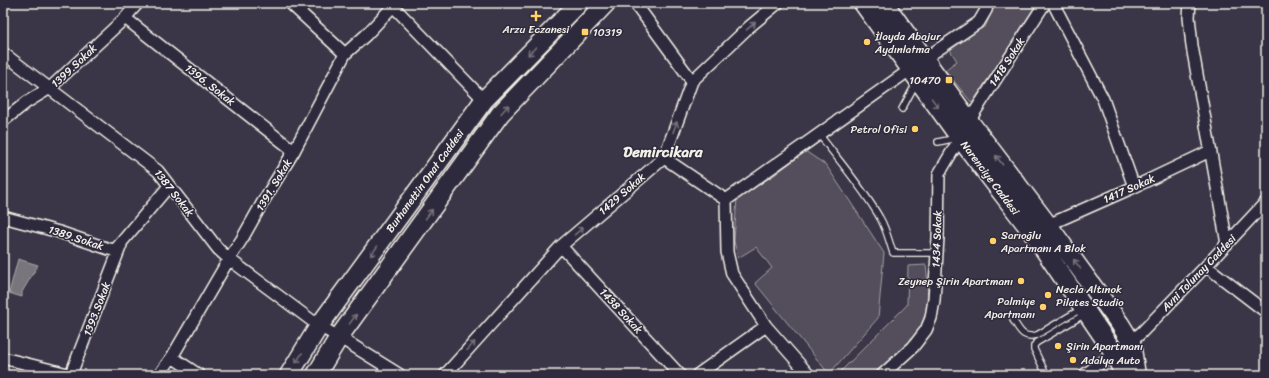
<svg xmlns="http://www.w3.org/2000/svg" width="1269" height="378" font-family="Sriracha,sans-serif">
<rect width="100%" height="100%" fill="#3b3647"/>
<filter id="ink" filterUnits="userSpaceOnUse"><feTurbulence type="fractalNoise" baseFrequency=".025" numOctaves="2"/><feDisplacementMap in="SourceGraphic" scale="8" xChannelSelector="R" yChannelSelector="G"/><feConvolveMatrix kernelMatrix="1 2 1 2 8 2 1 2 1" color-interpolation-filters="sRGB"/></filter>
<g filter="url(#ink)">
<path fill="#534e5c" stroke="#a4a0a2" d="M995 3H1038L972 103 945 70 957 61 950 50 986 25Z
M805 151 826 165 884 253 878 318 829 374 755 283 772 268 756 247 738 258 734 241 737 197 773 176Z
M926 265C929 292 929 320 912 342 904 353 885 366 874 375H837L907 305 908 266Z"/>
<path fill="#78747b" stroke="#aaa6a7" d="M18 259 38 265 22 292V297L9 293Z"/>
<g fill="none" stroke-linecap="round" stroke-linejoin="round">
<defs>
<path id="lane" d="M902 109 916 83
M819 134C839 161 863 188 880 218 886 228 889 241 893 253H937
M938 142 957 138
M1013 320C1020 330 1022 339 1037 335L1081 309
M1045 372 1034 349V346L1036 343 1085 314"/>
<path id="street" d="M290 3 345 54
M635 3 692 81
M1053 3 1103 99 1134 187
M1190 3 1189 17 1192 46 1227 244
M393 6 484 100
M125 18 294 151
M3 53 158 171 218 249 229 259 319 326 339 337 400 375
M924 59 979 22 986 10 988 3
M3 121 27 102 50 88 125 18 138 3
M969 121 1045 3
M664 158 726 200 727 252 732 274 766 326 809 375
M726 200 911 69
M3 217 59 232 109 249 115 250 169 186
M1048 225 1134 187 1210 151
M561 246 680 375
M1206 266 1266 312
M172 357 199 375
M3 358 72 375
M71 374 121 245
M159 375 172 357 229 259 242 239 264 200 294 151 345 54 366 35 396 3
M445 375 561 246 664 158 692 81 749 27 778 3
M697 375 766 326
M882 375 913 347 926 330 931 318 934 300 938 238 939 174 960 138
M1084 375 1131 342 1142 332 1206 266 1266 202"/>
<path id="primary" d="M863 3 960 138 1035 236 1115 354 1124 375
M884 3 969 121 1048 225 1120 324 1131 342 1136 375
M289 375 319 326 484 100 579 3
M316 375 339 337 500 114 606 3"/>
</defs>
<use href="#lane" stroke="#f4f1e8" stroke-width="8"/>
<use href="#street" stroke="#f4f1e8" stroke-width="14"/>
<use href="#primary" stroke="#f4f1e8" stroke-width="21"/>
<use href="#lane" stroke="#2f2a3d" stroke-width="5.5"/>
<use href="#street" stroke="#2f2a3d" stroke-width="11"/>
<use href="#primary" stroke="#2f2a3d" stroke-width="18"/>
</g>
<defs><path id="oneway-shaft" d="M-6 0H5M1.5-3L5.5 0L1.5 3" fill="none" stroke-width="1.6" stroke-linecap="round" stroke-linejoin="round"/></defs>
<g stroke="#747079">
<use href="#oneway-shaft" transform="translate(751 26) rotate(-41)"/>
<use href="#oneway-shaft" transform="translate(532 51) rotate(135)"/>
<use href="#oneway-shaft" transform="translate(935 103) rotate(55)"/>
<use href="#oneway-shaft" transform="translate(505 109) rotate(-48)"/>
<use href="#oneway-shaft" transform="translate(675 127) rotate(-70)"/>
<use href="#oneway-shaft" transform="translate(999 160) rotate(-127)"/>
<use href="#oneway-shaft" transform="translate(429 214) rotate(-54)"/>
<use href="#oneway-shaft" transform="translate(579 231) rotate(-41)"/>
<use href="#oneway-shaft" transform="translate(374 251) rotate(126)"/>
<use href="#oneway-shaft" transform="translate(1077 264) rotate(-126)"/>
<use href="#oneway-shaft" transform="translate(353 319) rotate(-54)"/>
<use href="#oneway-shaft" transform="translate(471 346) rotate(-48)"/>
<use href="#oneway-shaft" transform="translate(299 358) rotate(122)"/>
</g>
</g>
<g fill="#ffd166" stroke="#2f2a3d" stroke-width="1.5">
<path d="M534 10h4v4h4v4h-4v4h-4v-4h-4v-4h4z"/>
<rect x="581" y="28" width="8" height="8" rx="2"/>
<circle cx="867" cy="42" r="4"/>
<rect x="945" y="76" width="8" height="8" rx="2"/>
<circle cx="915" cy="129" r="4"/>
<circle cx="993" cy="241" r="4"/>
<circle cx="1021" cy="281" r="4"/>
<circle cx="1048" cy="295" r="4"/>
<circle cx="1043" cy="307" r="4"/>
<circle cx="1058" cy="346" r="4"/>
<circle cx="1073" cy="360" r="4"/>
</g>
<g text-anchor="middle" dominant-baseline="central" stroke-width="3" stroke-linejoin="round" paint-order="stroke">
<g font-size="11" fill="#f4f1e8" stroke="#2f2a3d" text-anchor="start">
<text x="536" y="29" text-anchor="middle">Arzu Eczanesi</text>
<text x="593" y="32">10319</text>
<text x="875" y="36">İlayda Abajur<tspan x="875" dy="13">Aydınlatma</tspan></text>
<text x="941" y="80" text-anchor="end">10470</text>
<text x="907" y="129" text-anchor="end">Petrol Ofisi</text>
<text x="1001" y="235">Sarıoğlu<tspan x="1001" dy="13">Apartmanı A Blok</tspan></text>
<text x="1013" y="281" text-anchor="end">Zeynep Şirin Apartmanı</text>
<text x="1056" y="289">Necla Altınok<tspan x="1056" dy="13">Pilates Studio</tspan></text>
<text x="1035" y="301" text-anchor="end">Palmiye<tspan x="1035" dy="13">Apartmanı</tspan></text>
<text x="1066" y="346">Şirin Apartmanı</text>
<text x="1081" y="360">Adalya Auto</text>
</g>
<g font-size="11" fill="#f4f1e8" stroke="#2f2a3d">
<text transform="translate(1007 62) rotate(-57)">1418 Sokak</text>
<text transform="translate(74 66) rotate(-43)">1399.Sokak</text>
<text transform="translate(210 85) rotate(38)">1396. Sokak</text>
<text transform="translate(990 178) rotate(53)">Narenciye Caddesi</text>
<text transform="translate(425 181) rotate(-54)">Burhanettin Onat Caddesi</text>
<text transform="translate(274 185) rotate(-59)">1391. Sokak</text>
<text transform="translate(1129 189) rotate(-24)">1417 Sokak</text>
<text transform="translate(174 193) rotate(52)">1387 Sokak</text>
<text transform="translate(622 194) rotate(-41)">1429 Sokak</text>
<text transform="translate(76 238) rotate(18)">1389.Sokak</text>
<text transform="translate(937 239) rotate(-88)">1434 Sokak</text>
<text transform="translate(1199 273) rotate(-46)">Avni Tolunay Caddesi</text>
<text transform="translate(97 309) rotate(-69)">1393.Sokak</text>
<text transform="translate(621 311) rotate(47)">1438 Sokak</text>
</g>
<g font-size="15" font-weight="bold" fill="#f4f1e8" stroke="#2f2a3d">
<text x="663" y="152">Demircikara</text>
</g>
</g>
<rect width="1269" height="378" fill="none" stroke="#2f2a3d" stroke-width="16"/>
<rect x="8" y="8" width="1253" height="362" fill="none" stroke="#f4f1e8" stroke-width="1.5" filter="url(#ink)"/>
</svg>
